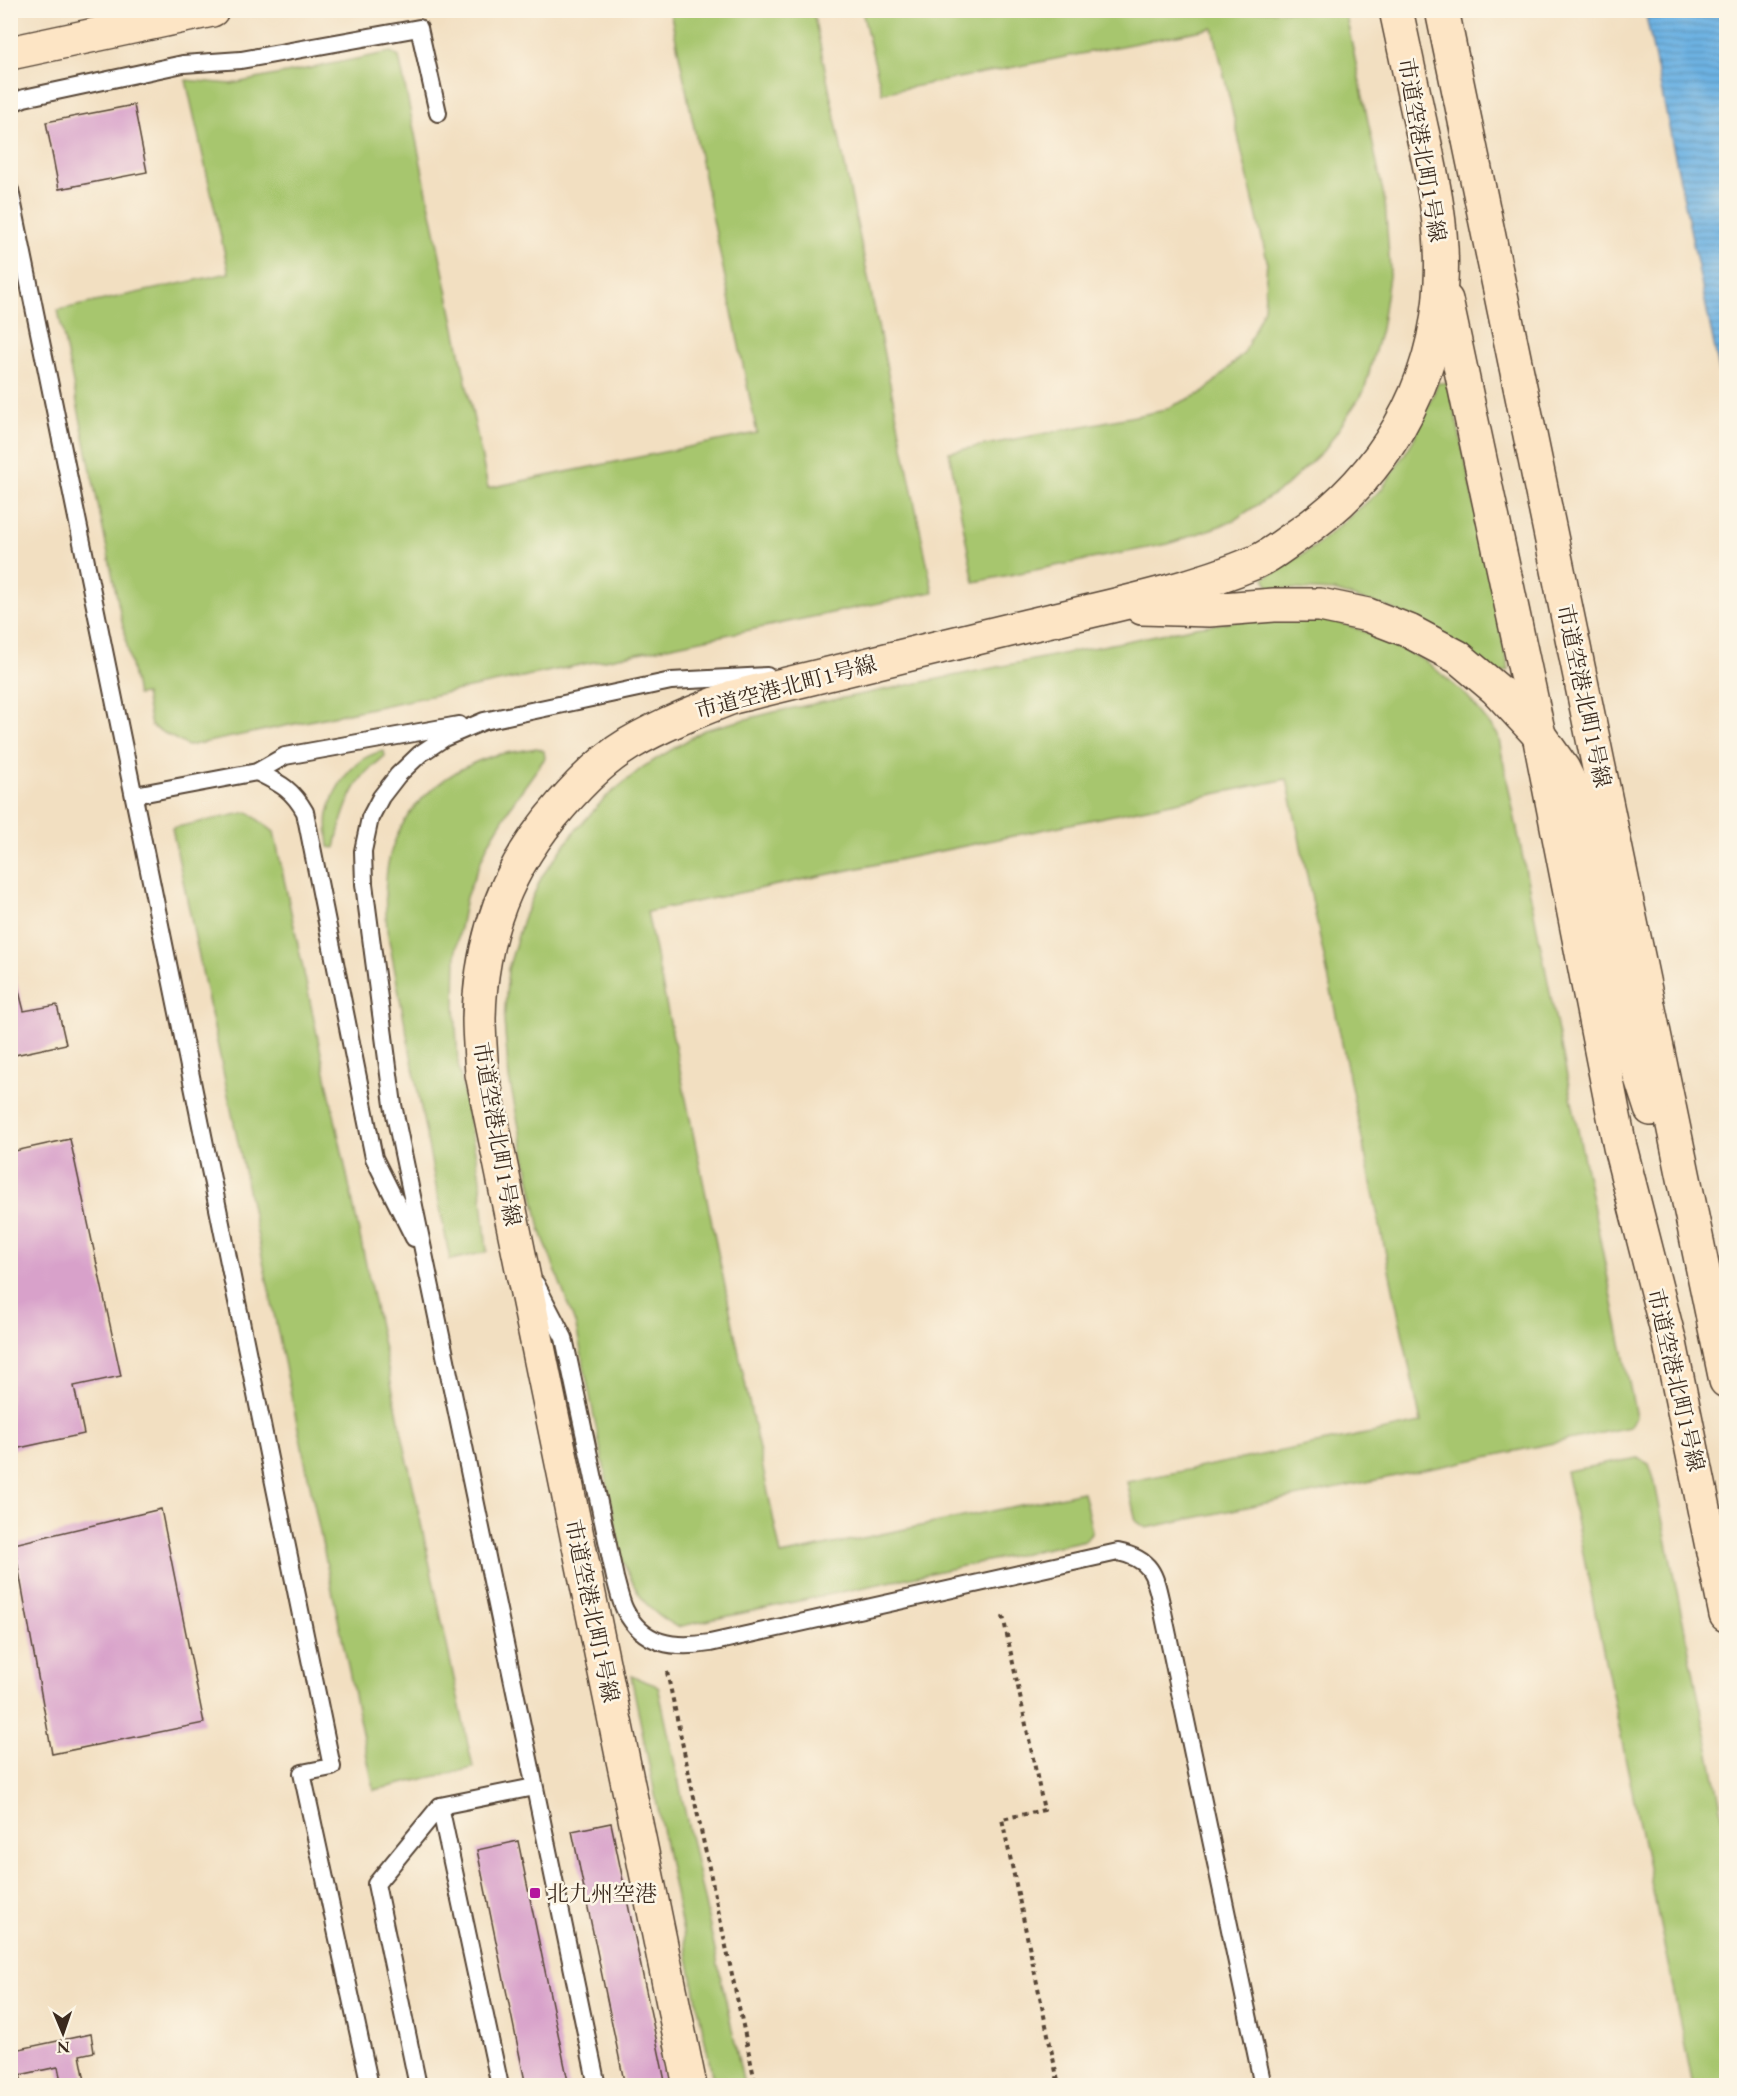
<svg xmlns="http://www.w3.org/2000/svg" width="1737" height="2096" font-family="'EB Garamond','Noto Serif JP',serif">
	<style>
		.grass { fill: #a7c66e; stroke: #717846; stroke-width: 1.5 }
		.water { fill: url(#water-rules); stroke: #546e80; stroke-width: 1.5 }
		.building { fill: #d8a1ca }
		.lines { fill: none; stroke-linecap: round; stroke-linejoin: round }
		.lane-casing { stroke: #564536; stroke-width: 20 }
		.secondary-casing { stroke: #564536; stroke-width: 36 }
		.path { stroke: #564536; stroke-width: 4; stroke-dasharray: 4.5 4.5; stroke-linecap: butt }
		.lane { stroke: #fff; stroke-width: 16 }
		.secondary { stroke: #fde5c5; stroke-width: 33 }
		.poi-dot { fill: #b5179e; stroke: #fcf5e5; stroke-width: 2 }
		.labels { text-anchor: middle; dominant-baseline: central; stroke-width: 5; stroke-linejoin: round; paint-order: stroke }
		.street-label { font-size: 22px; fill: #3b2a1e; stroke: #fcf5e5 }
		.poi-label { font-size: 22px; fill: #3b2a1e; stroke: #fcf5e5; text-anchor: start }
	</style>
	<defs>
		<pattern id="water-rules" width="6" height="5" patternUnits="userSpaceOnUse" patternTransform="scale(1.5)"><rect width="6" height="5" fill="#6db2e3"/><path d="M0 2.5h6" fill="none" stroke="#5b91b7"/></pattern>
	</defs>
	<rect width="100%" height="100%" fill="#fcf5e5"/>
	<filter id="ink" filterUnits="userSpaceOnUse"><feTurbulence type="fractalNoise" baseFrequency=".0167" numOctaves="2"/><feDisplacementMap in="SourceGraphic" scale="12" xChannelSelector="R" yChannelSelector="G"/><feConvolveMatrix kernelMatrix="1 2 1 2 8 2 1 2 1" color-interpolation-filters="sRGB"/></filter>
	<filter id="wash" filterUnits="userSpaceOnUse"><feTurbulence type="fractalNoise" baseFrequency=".008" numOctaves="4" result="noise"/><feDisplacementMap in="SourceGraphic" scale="24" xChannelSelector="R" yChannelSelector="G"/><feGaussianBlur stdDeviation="1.35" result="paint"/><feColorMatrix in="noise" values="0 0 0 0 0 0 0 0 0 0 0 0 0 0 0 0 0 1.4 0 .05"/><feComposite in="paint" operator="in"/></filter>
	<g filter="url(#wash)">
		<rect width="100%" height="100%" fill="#f2dfc1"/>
		<!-- grass -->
		<g class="grass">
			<polygon points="670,11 813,11 933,592 188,746 151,726 145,694 137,695 58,310 229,273 186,80 231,84 391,52 399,57 488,488 757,433"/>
			<polygon points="862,11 1345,11 1385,202 1390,270 1381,329 1364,391 1326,448 1285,487 1231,522 1168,544 974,582 949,452 1161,411 1204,392 1244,353 1264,308 1267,260 1213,28 882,93"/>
			<polygon points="1438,383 1449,383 1509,670 1499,674 1393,609 1334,591 1270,588 1264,578 1313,548 1382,489 1413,441"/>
			<path d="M1264 617 1328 618 1385 639 1427 662 1468 697 1498 735 1636 1417 1630 1427 1146 1528 1136 1521 1127 1482 1421 1423 1287 779 647 912 781 1555 1083 1492 1092 1531 1086 1540 677 1627C645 1610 637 1594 623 1562L576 1326 540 1229 509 1078 504 1021 508 969 523 919 542 876 575 831 606 797 643 767 704 730 774 712 1196 627Z"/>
			<path d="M537 748 544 751 545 758 514 801 488 844 466 897 456 949 455 1006 458 1064 480 1177 487 1252 450 1260 387 930C385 901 383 870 394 843 409 801 450 769 492 756 506 752 522 751 537 748Z"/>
			<path d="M384 751 385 756C378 762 369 769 363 776 347 797 340 823 335 848L329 847C328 836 326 824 328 814 334 785 355 756 384 751Z"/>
			<polygon points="248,812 274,832 473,1768 374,1790 172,828"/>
			<polygon points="1638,1458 1649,1464 1654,1479 1726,1832 1726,2085 1693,2085 1566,1471"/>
			<polygon points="631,1676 658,1686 744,2085 714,2085"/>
		</g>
		<!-- water -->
		<polygon class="water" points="1645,11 1726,11 1726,403"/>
		<g id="blocks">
			<!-- building -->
			<g class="building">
				<polygon points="134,105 147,172 59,189 46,122"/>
				<polygon points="10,956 24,1011 57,1005 66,1044 10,1056"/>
				<polygon points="70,1139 121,1376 74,1386 84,1434 10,1450 10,1152"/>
				<polygon points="161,1509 204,1723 52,1754 14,1544"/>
				<polygon points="611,1823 666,2086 625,2086 572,1831"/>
				<polygon points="518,1841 569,2086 526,2086 477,1850"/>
				<polygon points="91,2034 94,2052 80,2055 86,2086 62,2086 58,2067 10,2077 10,2051"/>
			</g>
		</g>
	</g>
	<g filter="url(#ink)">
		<use href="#blocks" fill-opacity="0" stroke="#564536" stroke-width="1.5"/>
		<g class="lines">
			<defs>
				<g id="lane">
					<polyline points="10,104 24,98 183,64 241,60 419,28 438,113"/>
					<polyline points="10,190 332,1767 302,1773 370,2086"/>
					<path d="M257 772C281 784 292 789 305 812L374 1158 414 1238"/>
					<polyline points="135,795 257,772 285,756 459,725"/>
					<path d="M536 1284 564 1338 615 1578C618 1588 620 1600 625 1610 643 1645 674 1649 710 1643L1118 1552C1156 1560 1155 1579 1163 1612L1263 2086"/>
					<polyline points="440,1806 534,1787"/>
					<polyline points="10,2072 13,2086"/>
					<polyline points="418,2086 376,1884 440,1806 500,2086"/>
					<polyline points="597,2086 393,1105 364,884 363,851 370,818 381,797 398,775 420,754 444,738 484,721 671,681 767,676"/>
				</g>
				<g id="secondary">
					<polyline points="1442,10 1726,1381"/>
					<polyline points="10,53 212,10"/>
					<polyline points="1446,300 1539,735 1620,1147 1670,1343 1726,1615"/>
					<polyline points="1142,608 1209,610 1274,605 1320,605 1368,615 1409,631 1458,657 1496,689 1539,735 1563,769 1578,800 1589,834 1631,1047 1651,1109"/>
					<path d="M690 2086 482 1074C481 1056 479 1037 479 1019 480 936 507 866 562 804 581 782 604 759 629 744 663 724 697 711 733 697 828 674 923 651 1018 628 1096 609 1182 593 1256 562 1270 556 1283 545 1295 537 1383 479 1436 387 1441 282 1444 231 1433 180 1422 131 1413 91 1405 51 1396 10"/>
				</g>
			</defs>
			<!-- lane casing -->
			<use href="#lane" class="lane-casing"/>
			<!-- secondary casing -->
			<use href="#secondary" class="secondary-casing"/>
			<!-- path -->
			<g class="path">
				<polyline points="1003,1616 1044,1810 1002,1819 1059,2086"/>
				<polyline points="667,1672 756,2086"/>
			</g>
			<!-- lane -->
			<use href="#lane" class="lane"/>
			<!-- secondary -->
			<use href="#secondary" class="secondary"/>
		</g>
	</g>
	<!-- markers -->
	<rect class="poi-dot" x="529" y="1887" width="12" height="12" rx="3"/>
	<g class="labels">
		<!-- street labels -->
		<g class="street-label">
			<text transform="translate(1422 150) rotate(80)">市道空港北町1号線</text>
			<text transform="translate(786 687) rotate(-15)">市道空港北町1号線</text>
			<text transform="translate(1584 696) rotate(78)">市道空港北町1号線</text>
			<text transform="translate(497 1134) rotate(80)">市道空港北町1号線</text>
			<text transform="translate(1676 1380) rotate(77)">市道空港北町1号線</text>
			<text transform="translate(592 1611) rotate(78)">市道空港北町1号線</text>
		</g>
		<!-- poi labels -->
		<g class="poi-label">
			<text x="547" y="1893">北九州空港</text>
		</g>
	</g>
	<!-- margin -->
	<rect width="1737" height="2096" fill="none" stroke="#fcf5e5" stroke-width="36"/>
	<!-- north arrow -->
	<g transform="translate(63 2033) rotate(178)" stroke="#fcf5e5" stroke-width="4.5" paint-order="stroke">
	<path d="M0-4.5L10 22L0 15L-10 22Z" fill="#3b2a1e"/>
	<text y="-9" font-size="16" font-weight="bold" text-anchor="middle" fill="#3b2a1e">N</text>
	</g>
</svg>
